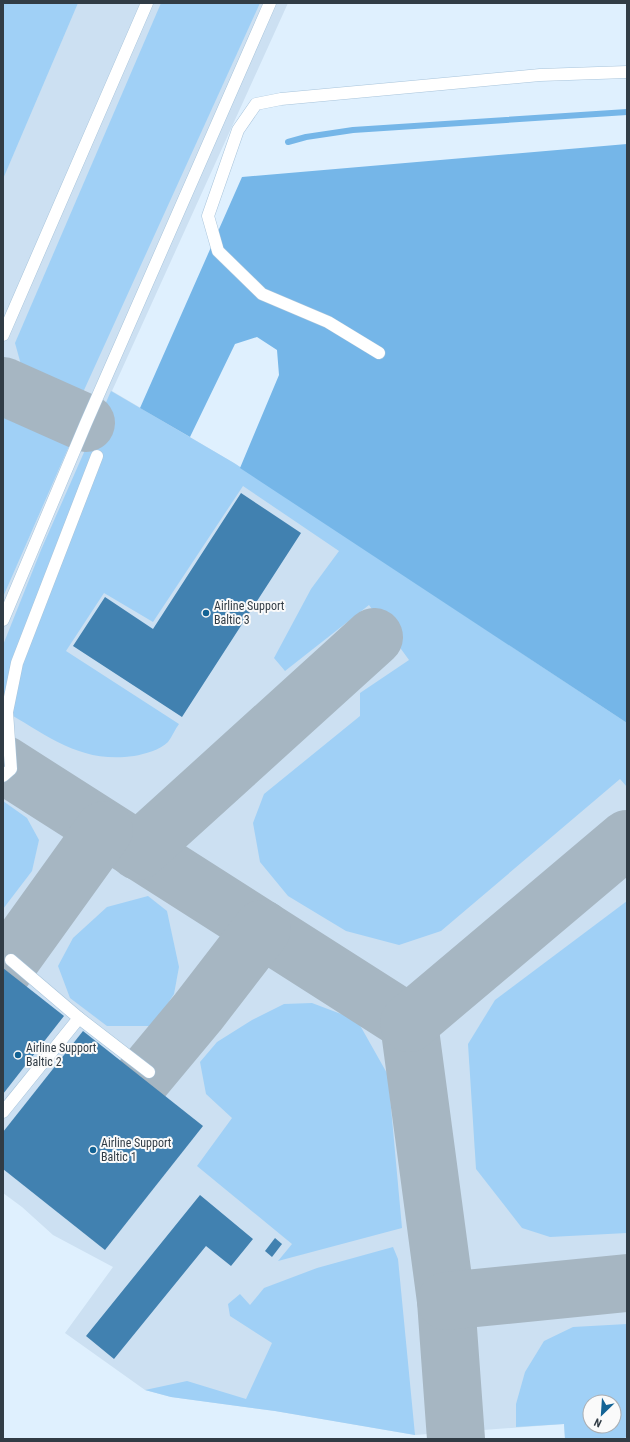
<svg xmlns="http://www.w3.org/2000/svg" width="630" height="1442" font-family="'Roboto Condensed',sans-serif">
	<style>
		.built { fill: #cce0f2; fill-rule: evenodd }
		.green { fill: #a0d0f6; fill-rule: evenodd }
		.forest { fill: #75b6e8 }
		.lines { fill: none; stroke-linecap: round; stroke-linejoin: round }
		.stream { stroke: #75b6e8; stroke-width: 6 }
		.taxiway { stroke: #a6b6c2; stroke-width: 58 }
		.building { fill: #4181b0 }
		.lane-casing { stroke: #a8c4db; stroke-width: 13 }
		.lane { stroke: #fff; stroke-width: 12 }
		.poi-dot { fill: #136395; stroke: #fafafa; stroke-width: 1.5 }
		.labels { text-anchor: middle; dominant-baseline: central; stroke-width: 4; stroke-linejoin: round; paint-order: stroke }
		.poi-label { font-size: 12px; fill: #313c45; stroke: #fafafa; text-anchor: start }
	</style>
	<rect width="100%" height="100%" fill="#dff0fe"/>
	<!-- built -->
	<path class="built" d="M3 3H288L112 391 234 463 627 723V1437L621 1439H565L564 1424 415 1435 275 1411 171 1397 145 1390 65 1333 113 1267 53 1235 22 1207 3 1193ZM590 1402H614V1426H590Z"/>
	<!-- green -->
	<g class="green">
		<polygon points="3,3 78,3 3,179"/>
		<polygon points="161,3 260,3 80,399 23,372 15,343"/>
		<path d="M111 391 234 463 627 723V787L620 779 441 931 399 945 346 931 288 896 260 862 253 823 264 794 360 716V693L409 660 369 605 285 671 274 658 311 589 339 551 243 486 153 622 104 593 66 651 179 724C175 729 172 737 168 742 160 750 145 754 134 756 80 764 47 735 3 710V645L41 550Z"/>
		<polygon points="3,418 11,418 69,446 3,597"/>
		<polygon points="3,801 27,818 39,840 32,871 3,909"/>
		<polygon points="148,896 167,911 179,967 174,994 153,1026 107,1026 70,998 58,966 73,938 107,907"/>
		<polygon points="627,901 627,1233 550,1237 522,1228 476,1169 468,1044 495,1000"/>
		<polygon points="312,1003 357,1020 388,1075 402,1228 278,1261 292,1244 197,1166 232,1118 206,1094 200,1062 217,1042 252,1020 284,1004"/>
		<polygon points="393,1247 398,1259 415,1435 275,1411 171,1397 145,1390 187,1381 246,1399 272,1343 230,1316 228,1304 240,1294 250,1305 264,1288 317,1268"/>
		<path d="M627 1324V1437L621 1439H565L564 1424 516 1427V1404L525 1372 544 1341 573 1327ZM590 1402H614V1426H590Z"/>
	</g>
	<!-- forest -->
	<polygon class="forest" points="627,144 627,723 240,468 279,375 277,350 257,337 235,344 190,437 140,408 242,177"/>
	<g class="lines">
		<!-- stream -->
		<polyline class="stream" points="288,142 306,137 353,130 627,112"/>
		<!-- taxiway -->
		<g class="taxiway">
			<polyline points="3,386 86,423"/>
			<polyline points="3,764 409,1023 446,1301 456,1439"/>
			<polyline points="138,851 374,637"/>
			<polyline points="4,969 104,830"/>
			<polyline points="409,1023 627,839"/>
			<polyline points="143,1078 198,1012 262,929"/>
			<polyline points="446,1301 627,1283"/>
		</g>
	</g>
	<!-- building -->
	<g class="building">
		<polygon points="241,493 301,533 182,717 73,646 105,597 153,629"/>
		<polygon points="3,968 64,1016 3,1094"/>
		<polygon points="83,1031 203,1126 105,1250 3,1169 3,1132"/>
		<polygon points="200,1195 253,1239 231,1266 206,1246 114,1359 86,1336"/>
		<polygon points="275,1238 282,1244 272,1257 265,1251"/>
	</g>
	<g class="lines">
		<defs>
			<g id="lane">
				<polyline points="3,335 147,3"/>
				<polyline points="379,353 328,322 262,294 218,251 208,216 238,130 256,104 281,99 540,75 627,72"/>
				<polyline points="3,620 86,423 270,3"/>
				<polyline points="3,776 11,769 7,712 17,663 97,456"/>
				<polyline points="11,960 79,1018"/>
				<polyline points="3,1112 79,1018 149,1072"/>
			</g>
		</defs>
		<!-- lane casing -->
		<use href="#lane" class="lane-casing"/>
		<!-- lane -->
		<use href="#lane" class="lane"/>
	</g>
	<!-- markers -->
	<g class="poi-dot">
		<circle cx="206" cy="613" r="4"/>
		<circle cx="18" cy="1055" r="4"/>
		<circle cx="93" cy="1150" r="4"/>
	</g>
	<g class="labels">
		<!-- poi labels -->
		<g class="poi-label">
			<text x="214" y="606">Airline Support<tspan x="214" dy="14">Baltic 3</tspan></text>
			<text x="26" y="1048">Airline Support<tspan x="26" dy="14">Baltic 2</tspan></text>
			<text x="101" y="1143">Airline Support<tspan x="101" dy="14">Baltic 1</tspan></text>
		</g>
	</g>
	<!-- border -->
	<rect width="630" height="1442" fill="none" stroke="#313c45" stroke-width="8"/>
	<!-- north arrow -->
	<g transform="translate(602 1414) rotate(205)"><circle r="19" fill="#fafafa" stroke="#aaaeb2"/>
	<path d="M0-3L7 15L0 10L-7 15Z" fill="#136395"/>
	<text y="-6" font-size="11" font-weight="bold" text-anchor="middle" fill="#313c45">N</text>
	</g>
</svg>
